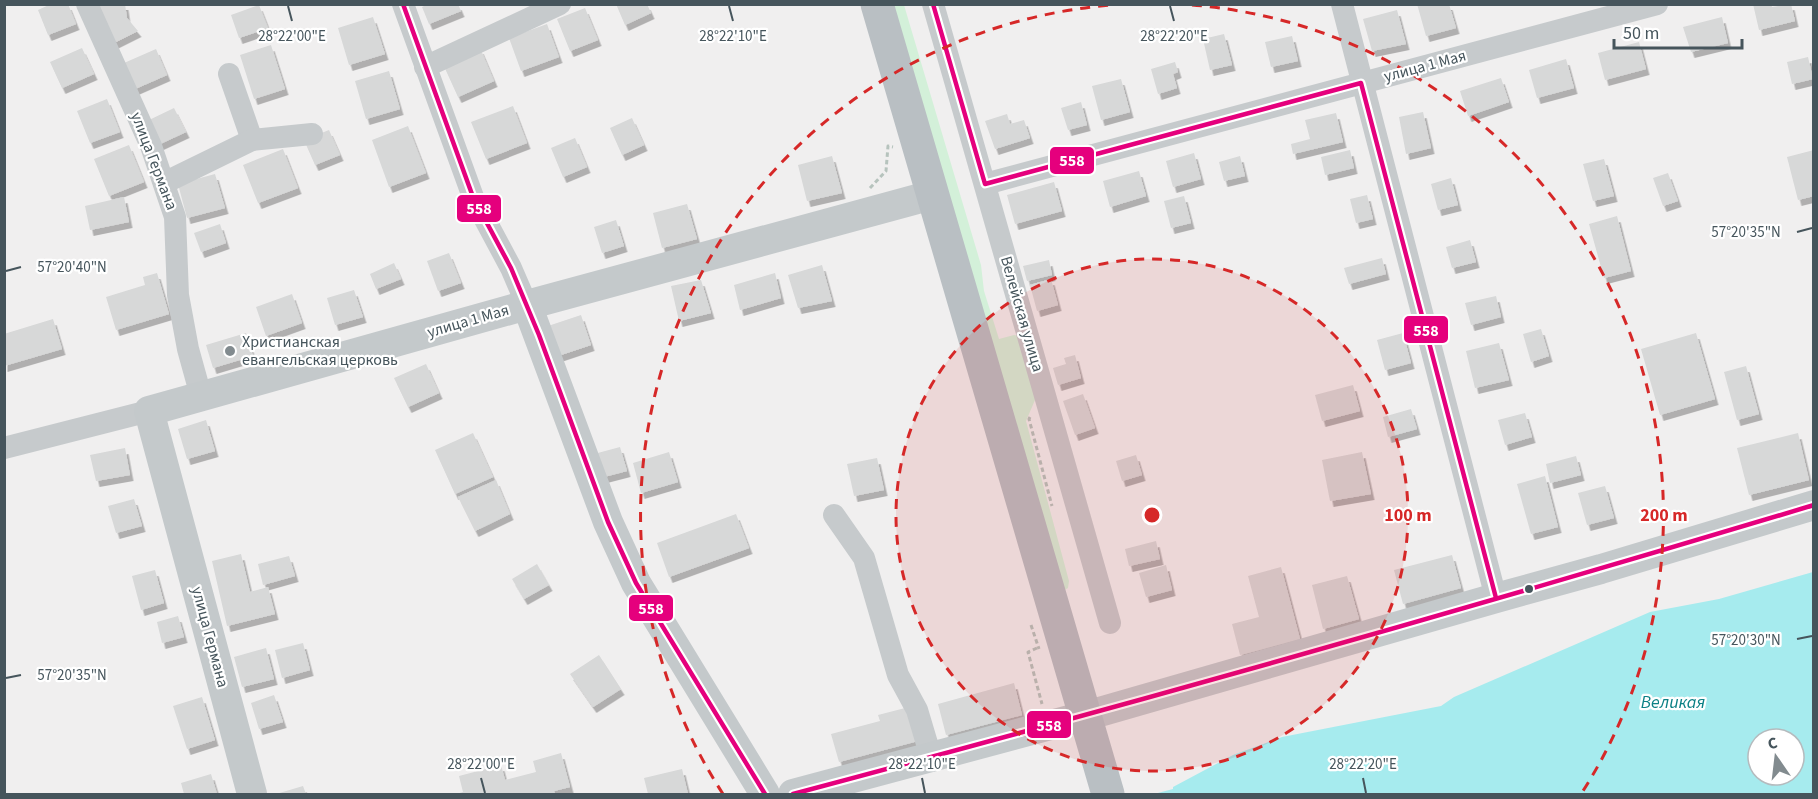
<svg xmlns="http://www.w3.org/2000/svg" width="1818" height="799" font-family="'Source Sans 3',sans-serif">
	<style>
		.green { fill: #d3f0d9 }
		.water { fill: #a6ebee; fill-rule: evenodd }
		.building { fill: #d7d8d8; filter: url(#shadow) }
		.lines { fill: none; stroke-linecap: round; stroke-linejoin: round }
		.path { stroke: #b6c3bd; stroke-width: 3; stroke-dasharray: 4.5 3; stroke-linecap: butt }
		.minor { stroke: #c6cacc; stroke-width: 22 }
		.major { stroke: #c4c9cb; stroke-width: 30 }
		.highway { stroke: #b9bfc3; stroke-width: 33 }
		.bus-1-casing { stroke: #fff; stroke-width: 9 }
		.bus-1 { stroke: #e5007d; stroke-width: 4.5 }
		.ticks { fill: none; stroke: #46555c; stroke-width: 2 }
		.ring { fill: none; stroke: #d62828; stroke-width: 3; stroke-dasharray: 10 8 }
		.poi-dot { fill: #828b8f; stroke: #fff; stroke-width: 2 }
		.bus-dot { fill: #46555c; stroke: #fff; stroke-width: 2 }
		.labels { text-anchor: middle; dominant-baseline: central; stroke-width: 4.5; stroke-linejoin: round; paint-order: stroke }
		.street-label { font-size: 16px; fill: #46555c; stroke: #fff }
		.poi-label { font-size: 16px; fill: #46555c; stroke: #fff; text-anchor: start }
		.water-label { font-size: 18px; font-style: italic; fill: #0b8085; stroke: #fff }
		.ticks-label { font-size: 15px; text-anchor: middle; fill: #46555c; stroke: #fff; stroke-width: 4.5; stroke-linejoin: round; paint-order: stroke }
		.centre { fill: #d62828; stroke: #fff; stroke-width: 3 }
		.ring-label { font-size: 18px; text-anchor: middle; font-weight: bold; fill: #d62828; stroke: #fff; stroke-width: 4.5; stroke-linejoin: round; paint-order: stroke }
		.line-badge { stroke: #fff; stroke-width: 2 }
		.badge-label { font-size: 16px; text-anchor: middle; font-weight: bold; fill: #fff }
	</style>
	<defs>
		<filter id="shadow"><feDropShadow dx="3.5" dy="6" stdDeviation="0" flood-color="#0004"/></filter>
	</defs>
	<rect width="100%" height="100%" fill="#f0efef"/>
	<!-- green -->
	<polygon class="green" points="893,5 904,5 981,265 984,291 999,339 1014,335 1022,337 1038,393 1026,421 1069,581 1068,588 1059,593"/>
	<!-- water -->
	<path class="water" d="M1813 572V794H1154L1173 789V787L1233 755 1282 737 1441 706 1454 697 1650 612 1719 599ZM1758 739H1794V775H1758Z"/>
	<!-- building -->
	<g class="building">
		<polygon points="51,4 68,4 76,24 48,35 38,10"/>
		<polygon points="98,4 125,4 127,18 138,31 112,44"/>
		<polygon points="428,4 458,4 461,11 429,24 422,7"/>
		<polygon points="616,4 647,4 651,13 625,25"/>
		<polygon points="1417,4 1449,4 1456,28 1426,36"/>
		<polygon points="1753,4 1771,4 1772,7 1791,4 1795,21 1759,30"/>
		<polygon points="259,5 268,28 239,38 231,15"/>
		<polygon points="585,8 598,40 570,51 557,19"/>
		<polygon points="1397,10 1406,44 1372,51 1363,19"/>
		<polygon points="373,17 385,54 349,65 338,28"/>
		<polygon points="1722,17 1728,43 1691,52 1683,27"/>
		<polygon points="547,24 559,57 521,71 509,38"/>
		<polygon points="1224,34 1232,65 1210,70 1203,39"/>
		<polygon points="1292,36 1298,61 1271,67 1265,42"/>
		<polygon points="1639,42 1646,69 1605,80 1598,53"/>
		<polygon points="271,45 285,89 254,99 240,55"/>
		<polygon points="82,48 94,74 62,88 50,62"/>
		<polygon points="480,48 494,81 458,97 443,64"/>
		<polygon points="156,49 167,75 135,89 124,63"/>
		<polygon points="1808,57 1813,79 1792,84 1787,62"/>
		<polygon points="1566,59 1574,88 1537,98 1529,70"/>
		<polygon points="1175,62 1178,72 1173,74 1177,88 1158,94 1151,69"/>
		<polygon points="389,71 400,109 366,119 355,81"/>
		<polygon points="1501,78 1509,102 1468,116 1460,91"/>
		<polygon points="1121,79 1130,112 1101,120 1092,86"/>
		<polygon points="107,99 120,132 90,143 77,111"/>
		<polygon points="1081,102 1087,125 1068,130 1061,108"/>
		<polygon points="513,106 527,143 486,159 471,122"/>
		<polygon points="174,108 186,132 158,145 147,121"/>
		<polygon points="1423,112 1431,148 1406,154 1399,117"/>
		<polygon points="1336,113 1343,142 1293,154 1291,144 1310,139 1305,120"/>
		<polygon points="1007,114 1010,124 1024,120 1030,138 995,149 985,121"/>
		<polygon points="632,118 644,145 622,155 610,128"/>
		<polygon points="408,126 426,173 389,187 372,140"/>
		<polygon points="329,130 340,155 315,165 304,140"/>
		<polygon points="575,138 587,167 563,177 551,148"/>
		<polygon points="129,145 144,182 109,196 94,159"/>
		<polygon points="283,149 298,188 258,203 243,165"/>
		<polygon points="1350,150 1354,168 1325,175 1321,157"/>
		<polygon points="1814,150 1814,196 1798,200 1787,157"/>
		<polygon points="1194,153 1201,179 1173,187 1166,161"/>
		<polygon points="832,156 842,193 807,201 798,165"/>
		<polygon points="1240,156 1245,176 1224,181 1219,162"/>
		<polygon points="1604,159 1614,196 1593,201 1583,164"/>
		<polygon points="1139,171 1146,196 1110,207 1103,181"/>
		<polygon points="1668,173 1678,201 1663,206 1653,178"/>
		<polygon points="215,174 225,208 187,218 178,184"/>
		<polygon points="1451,178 1458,205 1438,210 1431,184"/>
		<polygon points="1054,182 1062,211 1015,224 1007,195"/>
		<polygon points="1367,195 1373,219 1356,223 1350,199"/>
		<polygon points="1184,196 1191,223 1171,228 1164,201"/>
		<polygon points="124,197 129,222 90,230 85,206"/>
		<polygon points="687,204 697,239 662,248 653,213"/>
		<polygon points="1617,216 1631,271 1604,278 1589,224"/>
		<polygon points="616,220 624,246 602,253 594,227"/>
		<polygon points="220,224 226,243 201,252 194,233"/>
		<polygon points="1470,240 1476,262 1452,268 1446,247"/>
		<polygon points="449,253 461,283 438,291 427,261"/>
		<polygon points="1382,258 1386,274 1349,284 1344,268"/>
		<polygon points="1049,260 1052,275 1027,281 1023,266"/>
		<polygon points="394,263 401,279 376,289 370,274"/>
		<polygon points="822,265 832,301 798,308 788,275"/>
		<polygon points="157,273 169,314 116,330 106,297 145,285 143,277"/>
		<polygon points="775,273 781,298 740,310 734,285"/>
		<polygon points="1051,279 1058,305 1037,311 1030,285"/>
		<polygon points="701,280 711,313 679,321 671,286"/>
		<polygon points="354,290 363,317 335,325 327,298"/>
		<polygon points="292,294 302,323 266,336 256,307"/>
		<polygon points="1496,296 1501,317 1471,325 1465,303"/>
		<polygon points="581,315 591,345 558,356 548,326"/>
		<polygon points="53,319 62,349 4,366 4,334"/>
		<polygon points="1541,329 1549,356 1531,362 1523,334"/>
		<polygon points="246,333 253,356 213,368 206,345"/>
		<polygon points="1403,333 1411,363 1385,370 1377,340"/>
		<polygon points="1696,333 1715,399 1660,415 1641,349"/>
		<polygon points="1499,343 1509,380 1475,388 1466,351"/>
		<polygon points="1075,355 1081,378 1058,385 1053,368 1066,364 1064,358"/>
		<polygon points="426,364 439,393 408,407 394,378"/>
		<polygon points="1746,366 1759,414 1737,420 1724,372"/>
		<polygon points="1353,385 1360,411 1322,421 1315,395"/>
		<polygon points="1083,394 1095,428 1075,435 1063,401"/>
		<polygon points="1411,409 1417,429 1388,437 1383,417"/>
		<polygon points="1525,413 1532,437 1505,445 1498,420"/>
		<polygon points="206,420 215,451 187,459 178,429"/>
		<polygon points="473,433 493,477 455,494 435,450"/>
		<polygon points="1798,433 1809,480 1749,495 1737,448"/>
		<polygon points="620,447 627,471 600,478 594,454"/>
		<polygon points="125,448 130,475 96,481 90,455"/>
		<polygon points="669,452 678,482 641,493 633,463"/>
		<polygon points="1362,452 1371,494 1330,501 1322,460"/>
		<polygon points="1136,455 1142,475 1122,481 1116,461"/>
		<polygon points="1576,456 1581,475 1550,483 1546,464"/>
		<polygon points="877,458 884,490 854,496 847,464"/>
		<polygon points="1545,476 1558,527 1531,534 1517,484"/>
		<polygon points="496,480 510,514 475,531 458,497"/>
		<polygon points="1605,486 1614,518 1587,525 1578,493"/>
		<polygon points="134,499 142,526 116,533 108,506"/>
		<polygon points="736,514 749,548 669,577 657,543"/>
		<polygon points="1156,541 1160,559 1129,566 1125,549"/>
		<polygon points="241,554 250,592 268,587 275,614 227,626 212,561"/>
		<polygon points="1452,555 1461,588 1403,604 1394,570"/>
		<polygon points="289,556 295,576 263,585 258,564"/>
		<polygon points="537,564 549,585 524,599 512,579"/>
		<polygon points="1166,565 1172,590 1146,597 1139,573"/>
		<polygon points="1281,567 1300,639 1240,655 1232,624 1259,617 1248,576"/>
		<polygon points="155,570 164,603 141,610 132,576"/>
		<polygon points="1347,576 1359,619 1323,629 1312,585"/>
		<polygon points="178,616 184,637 162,643 157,622"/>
		<polygon points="303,643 310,670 282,678 275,650"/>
		<polygon points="266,648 274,679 242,687 234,657"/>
		<polygon points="599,655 621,689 593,707 570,674"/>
		<polygon points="1014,683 1022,715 946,735 938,704"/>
		<polygon points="274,695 283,722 259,729 251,703"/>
		<polygon points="202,697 215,740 187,749 173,706"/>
		<polygon points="909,707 918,741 839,762 831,734 880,721 878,715"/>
		<polygon points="561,753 570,787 554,791 555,794 456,794 463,792 459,776 501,765 505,780 536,772 533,761"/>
		<polygon points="682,769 688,794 648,794 644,778"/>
		<polygon points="211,774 217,794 184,794 181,783"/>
		<polygon points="303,786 306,794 276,794"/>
	</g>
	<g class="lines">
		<!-- path -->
		<g class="path">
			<polyline points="870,188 886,171 888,146 893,147"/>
			<polyline points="1030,417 1029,419 1052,506"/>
			<polyline points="1031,625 1039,649"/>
			<polyline points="1037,648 1028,652 1042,704"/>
		</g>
		<!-- minor -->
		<g class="minor">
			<polyline points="87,4 151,146 175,217 178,295 188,349 201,396"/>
			<polyline points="403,4 473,197 511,268 527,305"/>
			<polyline points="933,4 1110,623"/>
			<polyline points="1342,4 1496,598"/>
			<polyline points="425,67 560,4"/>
			<polyline points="229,74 252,140"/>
			<polyline points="164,183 252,140 312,134"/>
			<polyline points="985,184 1657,4"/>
			<polyline points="4,448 149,411"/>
			<polyline points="834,515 864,558 898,675 917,710 931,757"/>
		</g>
		<!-- major -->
		<g class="major">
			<polyline points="527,305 608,522 636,583 765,794"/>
			<polyline points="252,794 149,411 527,305 932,195"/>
			<polyline points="793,794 1103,711 1496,598 1601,569 1814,505"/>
		</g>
		<!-- highway -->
		<polyline class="highway" points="877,4 1108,794"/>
		<defs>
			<g id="bus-1">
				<polyline points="403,4 473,197 511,268 539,335 608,522 636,583 765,794"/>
				<polyline points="933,4 985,184 1361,83 1496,598"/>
				<path d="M793 794C1135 703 1475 607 1814 505"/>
			</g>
		</defs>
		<!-- bus-1 casing -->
		<use href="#bus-1" class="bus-1-casing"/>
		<!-- bus-1 -->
		<use href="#bus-1" class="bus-1"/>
	</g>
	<!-- ticks -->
	<path class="ticks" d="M288 6 292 21M729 6 733 21M1170 6 1174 21M1797 232 1812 228M6 271 21 267M1797 639 1812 636M6 678 21 675M481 778 485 793M922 778 925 793M1363 778 1366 793"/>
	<!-- distance rings -->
	<circle cx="1152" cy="515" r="256" fill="#d62828" fill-opacity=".12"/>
	<g class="ring">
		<circle cx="1152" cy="515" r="256"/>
		<path d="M723 794A512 512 0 0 1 1112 5M1192 5A512 512 0 0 1 1581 794"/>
	</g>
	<!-- markers -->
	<circle class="poi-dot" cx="230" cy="351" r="6"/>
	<circle class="bus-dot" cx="1529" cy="589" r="5"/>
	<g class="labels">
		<!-- street labels -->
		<g class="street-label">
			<text transform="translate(1425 66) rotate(-15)">улица 1 Мая</text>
			<text transform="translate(154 161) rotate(69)">улица Германа</text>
			<text transform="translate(1022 314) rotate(74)">Велейская улица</text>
			<text transform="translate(468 321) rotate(-16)">улица 1 Мая</text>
			<text transform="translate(210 637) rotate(75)">улица Германа</text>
		</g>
		<!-- poi labels -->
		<g class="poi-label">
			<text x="242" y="342">Христианская<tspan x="242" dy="18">евангельская церковь</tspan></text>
		</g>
		<!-- water labels -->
		<g class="water-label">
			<text x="1673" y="702">Великая</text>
		</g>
	</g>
	<g class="ticks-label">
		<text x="292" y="41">28°22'00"E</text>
		<text x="733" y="41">28°22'10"E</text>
		<text x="1174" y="41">28°22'20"E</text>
		<text x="1746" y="237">57°20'35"N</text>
		<text x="72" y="272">57°20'40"N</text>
		<text x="1746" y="645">57°20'30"N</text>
		<text x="72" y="680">57°20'35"N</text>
		<text x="481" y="769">28°22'00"E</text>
		<text x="922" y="769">28°22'10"E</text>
		<text x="1363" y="769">28°22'20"E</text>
	</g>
	<circle cx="1152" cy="515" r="9" class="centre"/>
	<g class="ring-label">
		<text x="1408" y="521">100 m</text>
		<text x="1664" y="521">200 m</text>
	</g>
	<g class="line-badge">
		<rect x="1049" y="146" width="46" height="29" rx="6" fill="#e5007d"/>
		<rect x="456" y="194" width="46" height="29" rx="6" fill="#e5007d"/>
		<rect x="1403" y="315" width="46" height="29" rx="6" fill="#e5007d"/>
		<rect x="628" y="594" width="46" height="28" rx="6" fill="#e5007d"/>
		<rect x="1026" y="710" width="46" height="29" rx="6" fill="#e5007d"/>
	</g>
	<g class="badge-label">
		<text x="1072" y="166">558</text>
		<text x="479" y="214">558</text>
		<text x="1426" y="336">558</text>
		<text x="651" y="614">558</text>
		<text x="1049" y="731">558</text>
	</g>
	<!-- border -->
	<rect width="1818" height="799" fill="none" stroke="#46555c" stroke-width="12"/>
	<!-- north arrow -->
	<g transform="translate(1776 757) rotate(346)"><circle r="28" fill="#ffffff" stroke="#b5bbbe" stroke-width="1.5"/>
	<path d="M0-4.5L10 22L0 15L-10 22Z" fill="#828b8f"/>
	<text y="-9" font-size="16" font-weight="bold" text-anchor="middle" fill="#46555c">С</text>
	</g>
	<!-- scale -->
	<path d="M1614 39v9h128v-9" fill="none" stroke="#46555c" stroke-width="3"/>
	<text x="1623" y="39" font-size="18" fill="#46555c" stroke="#ffffff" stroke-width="4.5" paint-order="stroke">50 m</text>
</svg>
